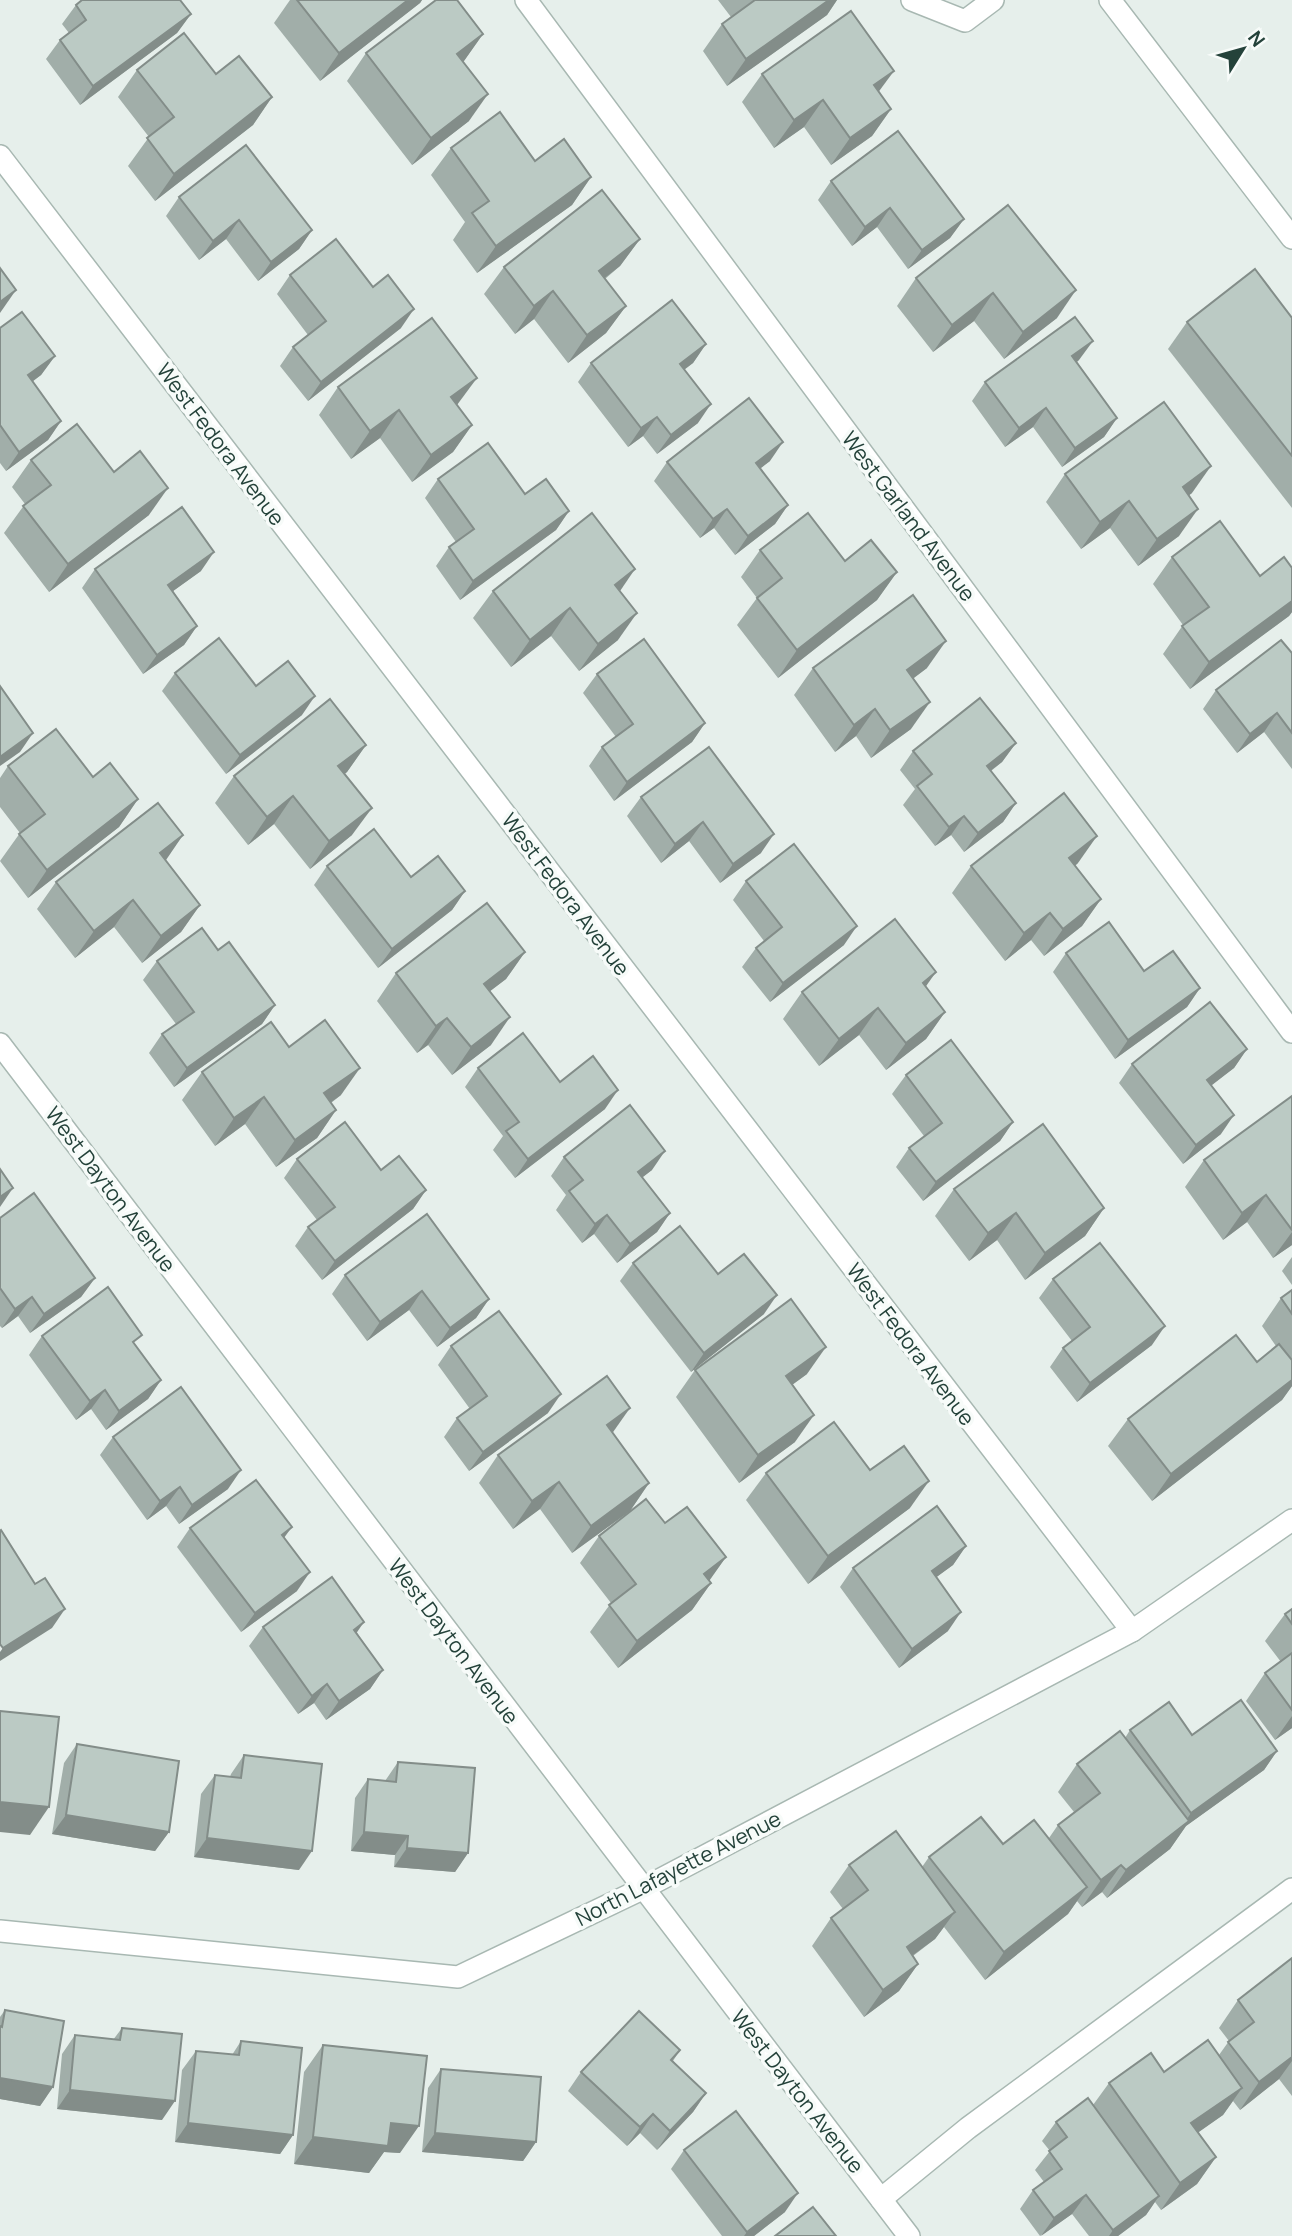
<svg xmlns="http://www.w3.org/2000/svg" width="1292" height="2236" font-family="Manrope,sans-serif">
	<style>
		.lines { fill: none; stroke-linecap: round; stroke-linejoin: round }
		.minor-casing { stroke: #a8b8b2; stroke-width: 24 }
		.minor { stroke: #fff; stroke-width: 21 }
		.wall { fill: #a1aea9 }
		.shaded-wall { fill: #838d89 }
		.building { fill: #bbcac4; stroke: #838d89; stroke-width: 2 }
		.labels { text-anchor: middle; dominant-baseline: central; stroke-width: 7; stroke-linejoin: round; paint-order: stroke }
		.street-label { font-size: 21px; fill: #24423a; stroke: #f7fbf9 }
	</style>
	<rect width="100%" height="100%" fill="#e6efeb"/>
	<g class="lines">
		<defs>
			<g id="minor">
				<polyline points="526,0 1292,1032"/>
				<polyline points="912,0 965,21 993,0"/>
				<polyline points="1110,0 1292,238"/>
				<polyline points="0,156 1132,1631"/>
				<polyline points="0,1044 909,2236"/>
				<polyline points="0,1931 458,1977 642,1889 1132,1631 1292,1520"/>
				<polyline points="881,2199 968,2128 1292,1889"/>
			</g>
		</defs>
		<!-- minor casing -->
		<use href="#minor" class="minor-casing"/>
		<!-- minor -->
		<use href="#minor" class="minor"/>
	</g>
	<!-- wall -->
	<g class="wall">
		<polygon points="290,0 422,0 420,3 320,81 274,23"/>
		<polygon points="718,0 837,0 827,15 727,86 703,51 722,24 731,17"/>
		<polygon points="76,5 191,14 177,33 80,105 46,59 60,40 69,33 62,24"/>
		<polygon points="483,34 463,62 469,121 412,165 347,81 366,53"/>
		<polygon points="137,70 216,74 272,97 253,125 155,201 128,166 149,137 118,97"/>
		<polygon points="762,74 879,92 891,109 872,136 831,165 804,127 774,148 742,102"/>
		<polygon points="451,148 535,161 591,177 572,205 477,273 453,240 465,222 431,175"/>
		<polygon points="831,181 964,219 950,238 908,269 877,227 852,246 818,200"/>
		<polygon points="179,197 312,230 299,249 258,281 226,239 199,260 166,216"/>
		<polygon points="1008,205 1057,318 1004,359 974,321 933,352 897,306 916,278"/>
		<polygon points="640,239 620,266 605,279 626,306 606,333 568,363 534,319 515,334 484,294 504,267"/>
		<polygon points="290,275 401,328 308,401 280,366 293,347 308,335 277,294"/>
		<polygon points="1292,318 1292,508 1168,349 1187,322"/>
		<polygon points="0,328 55,356 41,375 32,382 61,421 48,440 6,471 0,463"/>
		<polygon points="706,344 693,363 684,370 698,423 657,454 643,436 628,447 578,382 591,363"/>
		<polygon points="1079,360 1077,362 1117,418 1104,437 1062,467 1033,427 1005,447 972,401 985,382"/>
		<polygon points="338,387 457,405 472,425 453,452 412,482 380,438 351,459 319,415"/>
		<polygon points="31,460 149,515 49,592 4,533 25,504 12,487"/>
		<polygon points="770,461 760,468 788,505 775,524 735,555 714,528 700,538 654,481 667,462"/>
		<polygon points="1065,474 1192,493 1189,495 1179,536 1138,566 1110,528 1081,549 1046,502"/>
		<polygon points="438,479 525,494 569,511 556,530 460,600 436,566 449,547 456,542 425,498"/>
		<polygon points="760,550 897,572 877,600 778,678 737,625 757,598 741,577"/>
		<polygon points="1172,557 1260,576 1292,568 1292,612 1289,616 1190,689 1163,654 1183,625 1153,584"/>
		<polygon points="95,569 201,571 173,591 197,626 184,645 143,674 82,588"/>
		<polygon points="493,591 620,591 618,640 579,671 551,636 511,667 473,618"/>
		<polygon points="1292,653 1292,769 1264,732 1237,753 1203,709 1216,690"/>
		<polygon points="813,668 927,668 914,678 911,729 871,758 856,736 835,752 794,695"/>
		<polygon points="175,673 256,686 302,715 226,774 162,691"/>
		<polygon points="597,674 705,723 692,742 614,801 589,766 602,747 616,737 583,693"/>
		<polygon points="1016,743 1002,762 991,771 1016,803 1003,822 964,852 951,835 935,846 903,805 915,789 900,770 913,751"/>
		<polygon points="366,745 347,772 344,774 352,835 310,869 274,824 248,845 215,803 234,776"/>
		<polygon points="709,747 761,853 720,883 689,841 661,863 627,816 641,797"/>
		<polygon points="8,766 138,799 119,827 28,898 0,861 20,833 0,807 0,778"/>
		<polygon points="183,835 165,860 200,905 181,932 142,963 114,927 75,958 37,909 56,882"/>
		<polygon points="1078,863 1075,866 1101,899 1082,926 1044,956 1031,940 1005,961 952,893 971,866"/>
		<polygon points="327,866 411,877 465,891 452,910 378,968 314,885"/>
		<polygon points="746,881 844,945 770,1002 742,967 756,948 764,941 733,900"/>
		<polygon points="218,950 275,1005 262,1024 174,1087 149,1053 162,1034 176,1024 143,980 157,961"/>
		<polygon points="525,952 506,979 490,991 491,1045 452,1075 428,1045 417,1053 377,1001 396,973"/>
		<polygon points="1066,953 1144,971 1200,988 1187,1007 1115,1059 1053,972"/>
		<polygon points="802,992 945,1012 926,1039 886,1070 859,1035 819,1066 783,1019"/>
		<polygon points="1247,1049 1234,1068 1211,1085 1221,1134 1183,1164 1119,1083 1132,1064"/>
		<polygon points="478,1068 560,1082 605,1109 515,1178 493,1150 503,1136 465,1087"/>
		<polygon points="202,1072 341,1095 331,1103 336,1110 317,1138 276,1167 245,1124 215,1146 182,1100"/>
		<polygon points="906,1075 1013,1122 1000,1141 923,1201 896,1167 909,1148 924,1136 892,1094"/>
		<polygon points="1292,1096 1292,1245 1273,1258 1247,1222 1223,1240 1185,1187 1204,1160"/>
		<polygon points="564,1157 652,1170 642,1177 670,1213 657,1232 617,1263 594,1234 582,1243 556,1210 566,1195 551,1176"/>
		<polygon points="297,1159 381,1170 426,1190 413,1209 322,1280 295,1246 308,1227 317,1220 284,1178"/>
		<polygon points="954,1189 1104,1208 1085,1236 1025,1280 997,1240 969,1261 935,1216"/>
		<polygon points="0,1218 95,1278 81,1297 30,1333 18,1316 2,1328 0,1326"/>
		<polygon points="1292,1257 1292,1285 1282,1271"/>
		<polygon points="633,1263 718,1274 764,1314 691,1372 620,1281"/>
		<polygon points="345,1275 489,1299 476,1318 437,1347 409,1310 367,1341 332,1294"/>
		<polygon points="1053,1279 1152,1345 1077,1402 1050,1367 1063,1348 1072,1341 1039,1298"/>
		<polygon points="1292,1290 1292,1386 1282,1400 1152,1501 1108,1446 1128,1419 1257,1362 1276,1346 1262,1326 1281,1298"/>
		<polygon points="42,1336 135,1345 161,1380 148,1399 106,1430 91,1409 76,1420 29,1355"/>
		<polygon points="451,1346 548,1413 469,1471 444,1437 457,1418 470,1409 438,1365"/>
		<polygon points="695,1370 807,1374 792,1385 795,1442 739,1483 676,1397"/>
		<polygon points="613,1433 649,1483 630,1511 572,1553 540,1509 513,1529 479,1483 498,1455"/>
		<polygon points="113,1437 228,1489 179,1524 166,1506 147,1520 100,1455"/>
		<polygon points="870,1470 910,1508 808,1584 746,1500 766,1473"/>
		<polygon points="665,1523 726,1557 709,1580 711,1583 692,1610 618,1668 590,1632 611,1603 580,1563 599,1536"/>
		<polygon points="190,1528 297,1591 241,1632 177,1547"/>
		<polygon points="966,1546 953,1565 936,1577 948,1631 899,1668 840,1587 853,1568"/>
		<polygon points="1292,1609 1292,1728 1275,1740 1246,1701 1265,1673 1281,1662 1265,1641 1285,1614"/>
		<polygon points="263,1627 357,1633 383,1670 370,1689 326,1720 314,1703 298,1714 249,1646"/>
		<polygon points="1130,1730 1192,1735 1277,1751 1264,1770 1186,1826 1170,1849 1107,1898 1102,1892 1082,1907 1077,1901 1068,1914 985,1980 944,1927 935,1939 913,1956 918,1964 899,1991 864,2017 812,1946 831,1918 843,1909 830,1892 849,1865 922,1867 929,1857 1003,1844 1049,1838 1058,1825 1074,1812 1058,1792 1077,1764 1125,1738"/>
		<polygon points="77,1744 169,1832 155,1851 52,1834 64,1763"/>
		<polygon points="244,1755 299,1870 194,1857 201,1794 215,1775 230,1777 231,1774"/>
		<polygon points="398,1762 468,1853 455,1872 394,1867 395,1855 351,1851 355,1798 368,1779 385,1781"/>
		<polygon points="1292,1958 1292,2096 1279,2079 1240,2110 1233,2101 1223,2115 1198,2132 1216,2157 1197,2184 1161,2210 1155,2202 1146,2215 1118,2236 1089,2236 1072,2214 1040,2236 1020,2209 1033,2190 1044,2182 1035,2170 1050,2151 1042,2141 1056,2122 1093,2105 1109,2083 1164,2072 1219,2055 1229,2041 1219,2028 1238,2000"/>
		<polygon points="5,2010 53,2087 40,2106 0,2099 0,2017"/>
		<polygon points="122,2028 162,2120 57,2109 62,2054 75,2035 113,2040"/>
		<polygon points="241,2041 293,2135 280,2154 175,2142 182,2070 196,2051 232,2055"/>
		<polygon points="323,2045 400,2153 384,2152 369,2173 294,2164 304,2072"/>
		<polygon points="680,2050 673,2061 706,2093 693,2112 657,2150 640,2133 627,2146 568,2091 581,2072"/>
		<polygon points="441,2069 536,2142 523,2161 422,2152 428,2088"/>
		<polygon points="684,2150 785,2212 754,2236 722,2236 671,2169"/>
	</g>
	<!-- shaded-wall -->
	<g class="shaded-wall">
		<polygon points="408,0 422,0 420,3 320,81 339,53"/>
		<polygon points="829,0 837,0 827,15 727,86 746,59"/>
		<polygon points="191,14 177,33 80,105 93,86"/>
		<polygon points="483,34 464,61 438,81 457,54"/>
		<polygon points="894,71 874,98 874,85"/>
		<polygon points="488,94 469,121 412,165 431,138"/>
		<polygon points="272,97 253,125 155,201 174,174"/>
		<polygon points="823,100 804,127 774,148 794,120"/>
		<polygon points="891,109 872,136 831,165 850,138"/>
		<polygon points="591,177 572,205 477,273 496,246"/>
		<polygon points="890,208 877,227 852,246 865,227"/>
		<polygon points="964,219 950,238 908,269 922,250"/>
		<polygon points="239,220 226,239 199,260 213,241"/>
		<polygon points="312,230 299,249 258,281 271,262"/>
		<polygon points="640,239 620,266 579,298 599,271"/>
		<polygon points="16,290 0,313 0,302"/>
		<polygon points="1076,290 1057,318 1004,359 1023,332"/>
		<polygon points="553,291 534,319 515,334 534,306"/>
		<polygon points="993,293 974,321 933,352 952,325"/>
		<polygon points="626,306 606,333 568,363 587,335"/>
		<polygon points="414,309 401,328 308,401 321,382"/>
		<polygon points="1093,341 1079,360 1059,375 1072,356"/>
		<polygon points="706,344 693,363 666,383 680,364"/>
		<polygon points="55,356 41,375 15,394 28,375"/>
		<polygon points="477,378 457,405 451,397"/>
		<polygon points="711,404 698,423 657,454 671,435"/>
		<polygon points="1046,408 1033,427 1005,447 1019,428"/>
		<polygon points="399,410 380,438 351,459 370,431"/>
		<polygon points="657,417 643,436 628,447 641,428"/>
		<polygon points="1117,418 1104,437 1062,467 1075,448"/>
		<polygon points="61,421 48,440 6,471 19,452"/>
		<polygon points="472,425 453,452 412,482 431,455"/>
		<polygon points="783,442 770,461 743,482 756,463"/>
		<polygon points="1211,466 1192,493 1164,514 1183,487"/>
		<polygon points="168,488 149,515 49,592 68,564"/>
		<polygon points="1129,501 1110,528 1081,549 1100,522"/>
		<polygon points="788,505 775,524 735,555 748,536"/>
		<polygon points="727,509 714,528 700,538 713,519"/>
		<polygon points="1198,509 1179,536 1138,566 1157,539"/>
		<polygon points="569,511 556,530 460,600 473,581"/>
		<polygon points="214,552 201,571 155,604 168,585"/>
		<polygon points="635,569 616,597 615,585"/>
		<polygon points="897,572 877,600 778,678 797,650"/>
		<polygon points="1292,601 1292,612 1289,616 1190,689 1209,662"/>
		<polygon points="570,608 551,636 511,667 530,640"/>
		<polygon points="637,613 618,640 579,671 598,644"/>
		<polygon points="197,626 184,645 143,674 157,655"/>
		<polygon points="946,641 927,668 888,697 907,670"/>
		<polygon points="315,696 302,715 226,774 240,755"/>
		<polygon points="930,702 911,729 871,758 890,730"/>
		<polygon points="875,709 856,736 835,752 854,725"/>
		<polygon points="1277,713 1264,732 1237,753 1250,734"/>
		<polygon points="705,723 692,742 614,801 627,782"/>
		<polygon points="33,733 20,752 0,766 0,757"/>
		<polygon points="1016,743 1002,762 973,784 987,766"/>
		<polygon points="366,745 347,772 319,794 338,766"/>
		<polygon points="293,796 274,824 248,845 267,817"/>
		<polygon points="138,799 119,827 28,898 47,870"/>
		<polygon points="1016,803 1003,822 964,852 978,833"/>
		<polygon points="372,808 352,835 310,869 329,841"/>
		<polygon points="964,816 951,835 935,846 949,827"/>
		<polygon points="703,822 689,841 661,863 675,844"/>
		<polygon points="774,834 761,853 720,883 733,864"/>
		<polygon points="183,835 164,863 160,853"/>
		<polygon points="1097,836 1078,863 1050,885 1069,858"/>
		<polygon points="465,891 452,910 378,968 392,949"/>
		<polygon points="1101,899 1082,926 1044,956 1063,929"/>
		<polygon points="133,900 114,927 75,958 94,931"/>
		<polygon points="200,905 181,932 142,963 161,936"/>
		<polygon points="1050,913 1031,940 1005,961 1024,933"/>
		<polygon points="857,926 844,945 770,1002 783,983"/>
		<polygon points="525,952 506,979 464,1011 484,984"/>
		<polygon points="936,972 917,999 923,983"/>
		<polygon points="1200,988 1187,1007 1115,1059 1128,1040"/>
		<polygon points="275,1005 262,1024 174,1087 187,1068"/>
		<polygon points="878,1008 859,1035 819,1066 839,1039"/>
		<polygon points="945,1012 926,1039 886,1070 906,1043"/>
		<polygon points="510,1017 491,1045 452,1075 471,1047"/>
		<polygon points="447,1018 428,1045 417,1053 436,1026"/>
		<polygon points="1247,1049 1234,1068 1194,1099 1207,1080"/>
		<polygon points="360,1068 341,1095 305,1121 324,1093"/>
		<polygon points="618,1090 605,1109 515,1178 528,1159"/>
		<polygon points="264,1097 245,1124 215,1146 234,1118"/>
		<polygon points="336,1110 317,1138 276,1167 295,1140"/>
		<polygon points="1234,1115 1221,1134 1183,1164 1196,1145"/>
		<polygon points="1013,1122 1000,1141 923,1201 936,1182"/>
		<polygon points="665,1151 652,1170 625,1191 638,1172"/>
		<polygon points="13,1188 0,1207 0,1197"/>
		<polygon points="426,1190 413,1209 322,1280 335,1261"/>
		<polygon points="1266,1195 1247,1222 1223,1240 1242,1213"/>
		<polygon points="1104,1208 1085,1236 1025,1280 1045,1253"/>
		<polygon points="670,1213 657,1232 617,1263 630,1244"/>
		<polygon points="1016,1213 997,1240 969,1261 988,1233"/>
		<polygon points="607,1215 594,1234 582,1243 595,1224"/>
		<polygon points="1292,1232 1292,1245 1273,1258"/>
		<polygon points="95,1278 81,1297 30,1333 44,1314"/>
		<polygon points="422,1291 409,1310 367,1341 380,1322"/>
		<polygon points="777,1295 764,1314 691,1372 704,1353"/>
		<polygon points="32,1297 18,1316 2,1328 15,1309"/>
		<polygon points="489,1299 476,1318 437,1347 450,1328"/>
		<polygon points="1165,1326 1152,1345 1077,1402 1090,1383"/>
		<polygon points="826,1347 807,1374 767,1403 786,1376"/>
		<polygon points="161,1380 148,1399 106,1430 119,1411"/>
		<polygon points="1292,1380 1292,1386 1282,1400 1152,1501 1171,1474"/>
		<polygon points="105,1390 91,1409 76,1420 90,1401"/>
		<polygon points="561,1394 548,1413 469,1471 483,1452"/>
		<polygon points="630,1408 611,1435 607,1425"/>
		<polygon points="814,1415 795,1442 739,1483 758,1455"/>
		<polygon points="241,1470 228,1489 179,1524 192,1505"/>
		<polygon points="929,1481 910,1508 808,1584 828,1556"/>
		<polygon points="559,1482 540,1509 513,1529 532,1501"/>
		<polygon points="649,1483 630,1511 572,1553 591,1526"/>
		<polygon points="180,1487 166,1506 147,1520 160,1501"/>
		<polygon points="292,1527 278,1546 282,1535"/>
		<polygon points="966,1546 953,1565 919,1590 932,1571"/>
		<polygon points="726,1557 707,1584 704,1574"/>
		<polygon points="310,1572 297,1591 241,1632 255,1613"/>
		<polygon points="711,1583 692,1610 618,1668 637,1641"/>
		<polygon points="65,1609 52,1628 0,1661 0,1652 3,1648"/>
		<polygon points="961,1612 948,1631 899,1668 912,1649"/>
		<polygon points="364,1622 351,1641 354,1630"/>
		<polygon points="383,1670 370,1689 326,1720 339,1701"/>
		<polygon points="327,1684 314,1703 298,1714 312,1696"/>
		<polygon points="1292,1716 1292,1728 1275,1740"/>
		<polygon points="1277,1751 1264,1770 1186,1826 1170,1849 1107,1898 1126,1870 1180,1829 1191,1813"/>
		<polygon points="0,1802 49,1807 30,1835 0,1832"/>
		<polygon points="66,1815 169,1832 155,1851 52,1834"/>
		<polygon points="364,1832 408,1836 395,1855 351,1851"/>
		<polygon points="207,1838 312,1851 299,1870 194,1857"/>
		<polygon points="407,1848 468,1853 455,1872 394,1867"/>
		<polygon points="1121,1865 1102,1892 1082,1907 1101,1880"/>
		<polygon points="1087,1887 1068,1914 985,1980 1004,1952"/>
		<polygon points="955,1912 935,1939 887,1974 907,1947"/>
		<polygon points="918,1964 899,1991 864,2017 883,1990"/>
		<polygon points="1292,2057 1292,2061 1279,2079 1240,2110 1259,2082"/>
		<polygon points="0,2078 53,2087 40,2106 0,2099"/>
		<polygon points="1242,2088 1223,2115 1172,2151 1191,2123"/>
		<polygon points="70,2090 175,2101 162,2120 57,2109"/>
		<polygon points="706,2093 693,2112 657,2150 670,2131"/>
		<polygon points="653,2114 640,2133 627,2146 640,2127"/>
		<polygon points="188,2123 293,2135 280,2154 175,2142"/>
		<polygon points="391,2123 419,2126 400,2153 384,2152 369,2173 294,2164 313,2137"/>
		<polygon points="435,2133 536,2142 523,2161 422,2152"/>
		<polygon points="1216,2157 1197,2184 1161,2210 1180,2183"/>
		<polygon points="798,2193 785,2212 754,2236 744,2236 747,2232"/>
		<polygon points="1086,2195 1072,2214 1041,2236 1054,2218"/>
		<polygon points="1159,2196 1146,2215 1118,2236 1109,2236 1113,2230"/>
	</g>
	<!-- building -->
	<g class="building">
		<polygon points="82,0 180,0 191,14 93,86 60,40 86,20 76,5"/>
		<polygon points="297,0 408,0 339,53"/>
		<polygon points="436,0 457,0 483,34 457,54 488,94 431,138 366,53"/>
		<polygon points="755,0 829,0 746,59 722,24"/>
		<polygon points="851,11 894,71 874,85 891,109 850,138 823,100 794,120 762,74"/>
		<polygon points="184,33 216,74 239,56 272,97 174,174 147,138 174,117 137,70"/>
		<polygon points="500,112 535,161 564,139 591,177 496,246 472,213 489,201 451,148"/>
		<polygon points="898,131 964,219 922,250 890,208 865,227 831,181"/>
		<polygon points="246,145 312,230 271,262 239,220 213,241 179,197"/>
		<polygon points="602,190 640,239 599,271 626,306 587,335 553,291 534,306 504,267"/>
		<polygon points="1008,205 1076,290 1023,332 993,293 952,325 916,278"/>
		<polygon points="336,239 373,287 388,275 414,309 321,382 293,347 326,321 290,275"/>
		<polygon points="0,268 16,290 0,302"/>
		<polygon points="1255,269 1292,318 1292,456 1187,322"/>
		<polygon points="672,300 706,344 680,364 711,404 671,435 657,417 641,428 591,363"/>
		<polygon points="22,312 55,356 28,375 61,421 19,452 0,425 0,328"/>
		<polygon points="1075,317 1093,341 1072,356 1117,418 1075,448 1046,408 1019,428 985,382"/>
		<polygon points="432,318 477,378 451,397 472,425 431,455 399,410 370,431 338,387"/>
		<polygon points="749,398 783,442 756,463 788,505 748,536 727,509 713,519 667,462"/>
		<polygon points="1164,402 1211,466 1183,487 1198,509 1157,539 1129,501 1100,522 1065,474"/>
		<polygon points="77,424 114,472 140,451 168,488 68,564 23,506 51,485 31,460"/>
		<polygon points="488,443 525,494 546,479 569,511 473,581 449,547 474,529 438,479"/>
		<polygon points="182,507 214,552 168,585 197,626 157,655 95,569"/>
		<polygon points="592,513 635,569 615,585 637,613 598,644 570,608 530,640 493,591"/>
		<polygon points="808,513 845,561 871,540 897,572 797,650 757,598 782,578 760,550"/>
		<polygon points="1220,521 1260,576 1284,557 1292,568 1292,601 1209,662 1182,626 1209,607 1172,557"/>
		<polygon points="913,595 946,641 907,670 930,702 890,730 875,709 854,725 813,668"/>
		<polygon points="219,638 256,686 288,661 315,696 240,755 175,673"/>
		<polygon points="644,639 705,723 627,782 602,747 633,724 597,674"/>
		<polygon points="1281,640 1292,653 1292,733 1277,713 1250,734 1216,690"/>
		<polygon points="0,686 33,733 0,757"/>
		<polygon points="980,698 1016,743 987,766 1016,803 978,833 964,816 949,827 917,786 932,774 913,751"/>
		<polygon points="330,699 366,745 338,766 372,808 329,841 293,796 267,817 234,776"/>
		<polygon points="56,729 93,777 110,763 138,799 47,870 19,834 45,814 8,766"/>
		<polygon points="709,747 774,834 733,864 703,822 675,844 641,797"/>
		<polygon points="1064,793 1097,836 1069,858 1101,899 1063,929 1050,913 1024,933 971,866"/>
		<polygon points="158,803 183,835 160,853 200,905 161,936 133,900 94,931 56,882"/>
		<polygon points="374,829 411,877 438,856 465,891 392,949 327,866"/>
		<polygon points="794,844 857,926 783,983 756,948 782,927 746,881"/>
		<polygon points="487,903 525,952 484,984 510,1017 471,1047 447,1018 436,1026 396,973"/>
		<polygon points="895,919 936,972 923,983 945,1012 906,1043 878,1008 839,1039 802,992"/>
		<polygon points="1109,922 1144,971 1173,951 1200,988 1128,1040 1066,953"/>
		<polygon points="202,928 218,950 229,942 275,1005 187,1068 162,1034 194,1012 157,961"/>
		<polygon points="1210,1002 1247,1049 1207,1080 1234,1115 1196,1145 1132,1064"/>
		<polygon points="325,1020 360,1068 324,1093 336,1110 295,1140 264,1097 234,1118 202,1072 271,1022 289,1047"/>
		<polygon points="523,1033 560,1082 593,1056 618,1090 528,1159 506,1131 519,1122 478,1068"/>
		<polygon points="951,1040 1013,1122 936,1182 909,1148 942,1123 906,1075"/>
		<polygon points="1292,1096 1292,1230 1266,1195 1242,1213 1204,1160"/>
		<polygon points="630,1105 665,1151 638,1172 670,1213 630,1244 607,1215 595,1224 569,1191 583,1180 564,1157"/>
		<polygon points="345,1122 381,1170 399,1156 426,1190 335,1261 308,1227 335,1207 297,1159"/>
		<polygon points="1043,1124 1104,1208 1045,1253 1016,1213 988,1233 954,1189"/>
		<polygon points="0,1169 13,1188 0,1197"/>
		<polygon points="34,1193 95,1278 44,1314 32,1297 15,1309 0,1288 0,1218"/>
		<polygon points="427,1214 489,1299 450,1328 422,1291 380,1322 345,1275"/>
		<polygon points="680,1226 718,1274 744,1254 777,1295 704,1353 633,1263"/>
		<polygon points="1100,1243 1165,1326 1090,1383 1063,1348 1090,1327 1053,1279"/>
		<polygon points="108,1287 142,1335 133,1342 161,1380 119,1411 105,1390 90,1401 42,1336"/>
		<polygon points="1292,1290 1292,1314 1281,1298"/>
		<polygon points="791,1299 826,1347 786,1376 814,1415 758,1455 695,1370"/>
		<polygon points="499,1311 561,1394 483,1452 457,1418 487,1396 451,1346"/>
		<polygon points="1236,1335 1257,1362 1279,1344 1292,1360 1292,1380 1171,1474 1128,1419"/>
		<polygon points="607,1376 630,1408 607,1425 649,1483 591,1526 559,1482 532,1501 498,1455"/>
		<polygon points="181,1387 241,1470 192,1505 180,1487 160,1501 113,1437"/>
		<polygon points="834,1422 870,1470 904,1446 929,1481 828,1556 766,1473"/>
		<polygon points="256,1480 292,1527 282,1535 310,1572 255,1613 190,1528"/>
		<polygon points="646,1499 665,1523 687,1507 726,1557 704,1574 711,1583 637,1641 609,1605 636,1584 599,1536"/>
		<polygon points="937,1506 966,1546 932,1571 961,1612 912,1649 853,1568"/>
		<polygon points="1,1530 35,1584 45,1578 65,1609 3,1648 0,1644 0,1531"/>
		<polygon points="332,1577 364,1622 354,1630 383,1670 339,1701 327,1684 312,1696 263,1627"/>
		<polygon points="1292,1609 1292,1624 1285,1614"/>
		<polygon points="1292,1653 1292,1710 1265,1673"/>
		<polygon points="1241,1700 1277,1751 1191,1813 1130,1730 1169,1702 1192,1735"/>
		<polygon points="0,1711 59,1717 49,1807 0,1802"/>
		<polygon points="1120,1731 1189,1821 1126,1870 1121,1865 1101,1880 1058,1825 1100,1793 1077,1764"/>
		<polygon points="77,1744 179,1761 169,1832 66,1815"/>
		<polygon points="244,1755 322,1764 312,1851 207,1838 215,1775 241,1778"/>
		<polygon points="398,1762 475,1768 468,1853 407,1848 408,1836 364,1832 368,1779 396,1782"/>
		<polygon points="981,1817 1003,1844 1034,1820 1087,1887 1004,1952 929,1857"/>
		<polygon points="896,1831 955,1912 907,1947 918,1964 883,1990 831,1918 868,1890 849,1865"/>
		<polygon points="1292,1958 1292,2057 1259,2082 1228,2042 1254,2022 1238,2000"/>
		<polygon points="5,2010 64,2021 53,2087 0,2078 0,2026 2,2027"/>
		<polygon points="639,2011 680,2050 671,2060 706,2093 670,2131 653,2114 640,2127 581,2072"/>
		<polygon points="122,2028 182,2034 175,2101 70,2090 75,2035 120,2040"/>
		<polygon points="1208,2040 1242,2088 1191,2123 1216,2157 1180,2183 1109,2083 1151,2053 1164,2072"/>
		<polygon points="241,2041 302,2048 293,2135 188,2123 196,2051 239,2055"/>
		<polygon points="323,2045 427,2056 419,2126 391,2123 388,2146 313,2137"/>
		<polygon points="441,2069 541,2077 536,2142 435,2133"/>
		<polygon points="1088,2098 1159,2196 1113,2230 1086,2195 1054,2218 1033,2190 1062,2169 1049,2151 1067,2137 1056,2122"/>
		<polygon points="736,2111 798,2193 747,2232 684,2150"/>
		<polygon points="813,2207 836,2236 775,2236"/>
	</g>
	<g class="labels">
		<!-- street labels -->
		<g class="street-label">
			<text transform="translate(221 444) rotate(53)">West Fedora Avenue</text>
			<text transform="translate(909 516) rotate(53)">West Garland Avenue</text>
			<text transform="translate(566 894) rotate(53)">West Fedora Avenue</text>
			<text transform="translate(111 1189) rotate(53)">West Dayton Avenue</text>
			<text transform="translate(911 1344) rotate(53)">West Fedora Avenue</text>
			<text transform="translate(454 1641) rotate(53)">West Dayton Avenue</text>
			<text transform="translate(678 1868) rotate(-27)">North Lafayette Avenue</text>
			<text transform="translate(798 2091) rotate(52)">West Dayton Avenue</text>
		</g>
	</g>
	<!-- north arrow -->
	<g transform="translate(1243 49) rotate(53)" stroke="#f7fbf9" stroke-width="5" paint-order="stroke">
	<path d="M0-5L12 26L0 18L-12 26Z" fill="#24423a"/>
	<text y="-10" font-size="19" font-weight="bold" text-anchor="middle" fill="#24423a">N</text>
	</g>
</svg>
